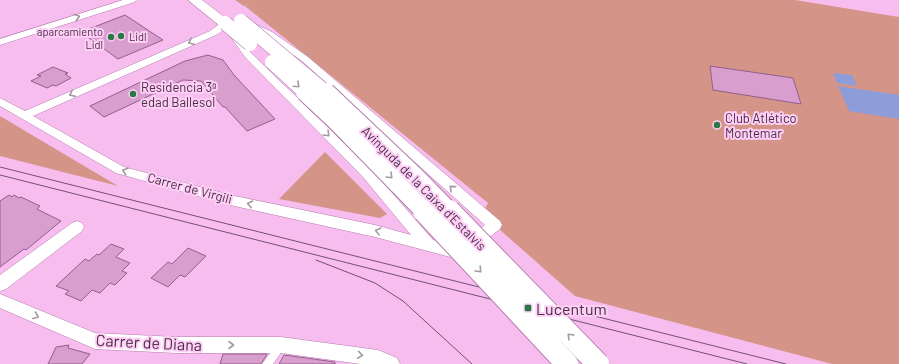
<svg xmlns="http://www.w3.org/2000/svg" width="899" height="364" font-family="Barlow,sans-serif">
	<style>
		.green { fill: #d49588 }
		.water { fill: #8c9dd9 }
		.building { fill: #d79ece; stroke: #935f8c }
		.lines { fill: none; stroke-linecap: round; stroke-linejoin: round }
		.service-casing { stroke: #b47dac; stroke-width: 1 }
		.minor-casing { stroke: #b47dac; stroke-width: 1 }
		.secondary-casing { stroke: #b47dac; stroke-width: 1 }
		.service { fill: #fff; fill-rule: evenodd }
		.minor { fill: #fff; fill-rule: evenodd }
		.secondary { fill: #fff; fill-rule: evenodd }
		.tram { stroke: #71516c; stroke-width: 1 }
		.secondary-bridge-far2-casing { stroke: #b47dac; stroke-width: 15; stroke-linecap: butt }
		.secondary-bridge-far1-casing { stroke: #b47dac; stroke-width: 20; stroke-linecap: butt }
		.secondary-bridge-casing { stroke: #b47dac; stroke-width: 24; stroke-linecap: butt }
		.secondary-bridge-far2 { stroke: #fff; stroke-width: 14 }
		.secondary-bridge-far1 { stroke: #fff; stroke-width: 18 }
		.secondary-bridge { stroke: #fff; stroke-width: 22 }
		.oneway { stroke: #a498a2 }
		.poi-dot { fill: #2c7746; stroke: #ffcff7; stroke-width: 1.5 }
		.labels { text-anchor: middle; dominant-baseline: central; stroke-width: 4; stroke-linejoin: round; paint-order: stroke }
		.far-poi-label { font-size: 11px; fill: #483044; stroke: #ffcff7; text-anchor: end }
		.poi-label { font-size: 13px; fill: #483044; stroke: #ffcff7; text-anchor: start }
		.street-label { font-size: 13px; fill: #483044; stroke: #ffcff7 }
		.near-poi-label { font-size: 16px; fill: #483044; stroke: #ffcff7; text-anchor: start }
		.near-street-label { font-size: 16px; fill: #483044; stroke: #ffcff7 }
	</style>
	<rect width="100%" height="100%" fill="#f8bdef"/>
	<!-- green -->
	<g class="green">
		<polygon points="235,0 795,0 899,17 899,364 832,364 575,296 482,214 488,203 245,6 251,3 244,6"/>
		<polygon points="0,116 118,186 0,156"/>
		<polygon points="325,152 387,214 380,218 279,199"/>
	</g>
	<!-- water -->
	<g class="water">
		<polygon points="833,73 852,75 857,86 837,83"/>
		<polygon points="838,86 899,95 899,119 849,111"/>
	</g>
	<!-- building -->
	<g class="building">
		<polygon points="125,15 163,40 118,59 81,32"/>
		<polygon points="208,55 223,60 234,75 275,119 247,131 225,107 223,107 201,81 183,80 104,117 90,106 185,61"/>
		<polygon points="710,66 793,78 801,104 713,90"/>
		<polygon points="53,67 68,73 65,74 71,78 56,86 53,85 47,88 31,81 41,76 37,75"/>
		<polygon points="9,195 12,197 14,195 19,198 21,197 40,206 37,209 61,221 26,250 24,249 0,267 0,201"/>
		<polygon points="111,244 124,249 116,257 130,263 122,271 127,273 115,285 110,283 100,293 92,290 81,301 65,294 69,291 56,286 85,259 89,261 97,254 99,255"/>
		<polygon points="188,248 206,256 185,277 180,275 168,287 151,278 168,262 172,264"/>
		<polygon points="69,345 68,348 90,354 82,364 48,364 56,347"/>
		<polygon points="223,354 267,354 261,364 220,364"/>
		<polygon points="284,355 335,362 335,364 279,364"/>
	</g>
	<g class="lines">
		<defs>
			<polygon id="service" points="280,343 283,344 285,347 273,364 262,364 277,344"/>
			<g id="minor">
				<polygon points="123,0 136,0 135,2 0,45 0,39"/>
				<path d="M225 20 228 21 251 53 373 171 433 240 456 246 485 225 302 61 266 36 247 27 245 25 247 23H253L272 32 308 57 500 221 502 225 500 229 463 257 458 259 375 237 230 205 116 173 0 106V98L25 111 210 31ZM225 29 245 57 363 177 411 235 375 225 230 195 124 167 33 116 216 35Z"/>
				<polygon points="77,221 82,223 84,227 82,231 6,289 0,291 0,275 72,223"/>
				<polygon points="0,294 95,333 176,337 281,337 378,350 397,358 400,364 360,364 281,353 176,353 95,349 0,308"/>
			</g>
			<polygon id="secondary" points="188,0 202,0 232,23 230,26 220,26"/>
		</defs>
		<!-- service casing -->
		<use href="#service" class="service-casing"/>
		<!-- minor casing -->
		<use href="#minor" class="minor-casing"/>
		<!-- secondary casing -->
		<use href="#secondary" class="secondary-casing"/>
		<!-- service -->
		<use href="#service" class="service"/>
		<!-- minor -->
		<use href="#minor" class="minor"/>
		<!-- secondary -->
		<use href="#secondary" class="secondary"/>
		<!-- tram -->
		<g class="tram">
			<polyline points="0,167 786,364"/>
			<polyline points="0,175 747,364"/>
			<polyline points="316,260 375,283 403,301 472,364"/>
		</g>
		<defs>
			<g id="secondary-bridge-far2">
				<polyline points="241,21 327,93"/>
				<polyline points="225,23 250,44"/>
				<polyline points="272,62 306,93"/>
			</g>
			<g id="secondary-bridge-far1">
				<polyline points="305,92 336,121 425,212"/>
				<polyline points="326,92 415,176 450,212"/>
			</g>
			<g id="secondary-bridge">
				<polyline points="424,211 567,364"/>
				<polyline points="449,211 598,364"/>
			</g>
		</defs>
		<!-- secondary-bridge-far2 casing -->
		<use href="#secondary-bridge-far2" class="secondary-bridge-far2-casing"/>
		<!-- secondary-bridge-far1 casing -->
		<use href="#secondary-bridge-far1" class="secondary-bridge-far1-casing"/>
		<!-- secondary-bridge casing -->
		<use href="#secondary-bridge" class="secondary-bridge-casing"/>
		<!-- secondary-bridge-far2 -->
		<use href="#secondary-bridge-far2" class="secondary-bridge-far2"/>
		<!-- secondary-bridge-far1 -->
		<use href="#secondary-bridge-far1" class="secondary-bridge-far1"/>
		<!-- secondary-bridge -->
		<use href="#secondary-bridge" class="secondary-bridge"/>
	</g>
	<!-- one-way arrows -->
	<defs><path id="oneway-chevron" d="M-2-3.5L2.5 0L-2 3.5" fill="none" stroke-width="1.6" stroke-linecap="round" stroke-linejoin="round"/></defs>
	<g class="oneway">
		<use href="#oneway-chevron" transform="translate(77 17) rotate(-17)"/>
		<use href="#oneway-chevron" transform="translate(191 42) rotate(155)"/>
		<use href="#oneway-chevron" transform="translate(297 85) rotate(43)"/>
		<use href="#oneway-chevron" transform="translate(72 94) rotate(156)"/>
		<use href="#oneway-chevron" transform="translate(327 134) rotate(45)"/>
		<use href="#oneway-chevron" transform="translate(125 171) rotate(-163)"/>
		<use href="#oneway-chevron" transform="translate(390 176) rotate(45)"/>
		<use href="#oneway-chevron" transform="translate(452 188) rotate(-139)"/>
		<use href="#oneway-chevron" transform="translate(250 204) rotate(-168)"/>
		<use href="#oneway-chevron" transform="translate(378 231) rotate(-166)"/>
		<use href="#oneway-chevron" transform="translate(479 270) rotate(47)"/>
		<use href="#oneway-chevron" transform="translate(36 316) rotate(23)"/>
		<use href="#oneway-chevron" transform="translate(570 336) rotate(-134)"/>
		<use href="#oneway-chevron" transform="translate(231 345)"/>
		<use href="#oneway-chevron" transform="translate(360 355) rotate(8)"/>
	</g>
	<!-- markers -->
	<g class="poi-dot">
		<circle cx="121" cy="36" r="4"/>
		<circle cx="111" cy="37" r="4"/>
		<circle cx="133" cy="94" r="4"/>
		<circle cx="717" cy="125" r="4"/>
		<rect x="524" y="304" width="8" height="8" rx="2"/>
	</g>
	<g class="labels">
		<!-- far-poi labels -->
		<g class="far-poi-label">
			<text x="103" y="31">aparcamiento<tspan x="103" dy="13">Lidl</tspan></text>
			<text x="129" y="36" text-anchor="start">Lidl</text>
		</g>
		<!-- poi labels -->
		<g class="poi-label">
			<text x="141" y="87">Residencia 3ª<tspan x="141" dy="15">edad Ballesol</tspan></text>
			<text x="725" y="118">Club Atlético<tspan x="725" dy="15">Montemar</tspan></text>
		</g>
		<!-- street labels -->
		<g class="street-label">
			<text transform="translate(190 188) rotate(15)">Carrer de Virgili</text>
			<text transform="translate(424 188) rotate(45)">Avinguda de la Caixa d'Estalvis</text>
		</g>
		<!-- near-poi labels -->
		<g class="near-poi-label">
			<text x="536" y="308">Lucentum</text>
		</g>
		<!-- near-street labels -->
		<g class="near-street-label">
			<text transform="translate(149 342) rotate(3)">Carrer de Diana</text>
		</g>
	</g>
</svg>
